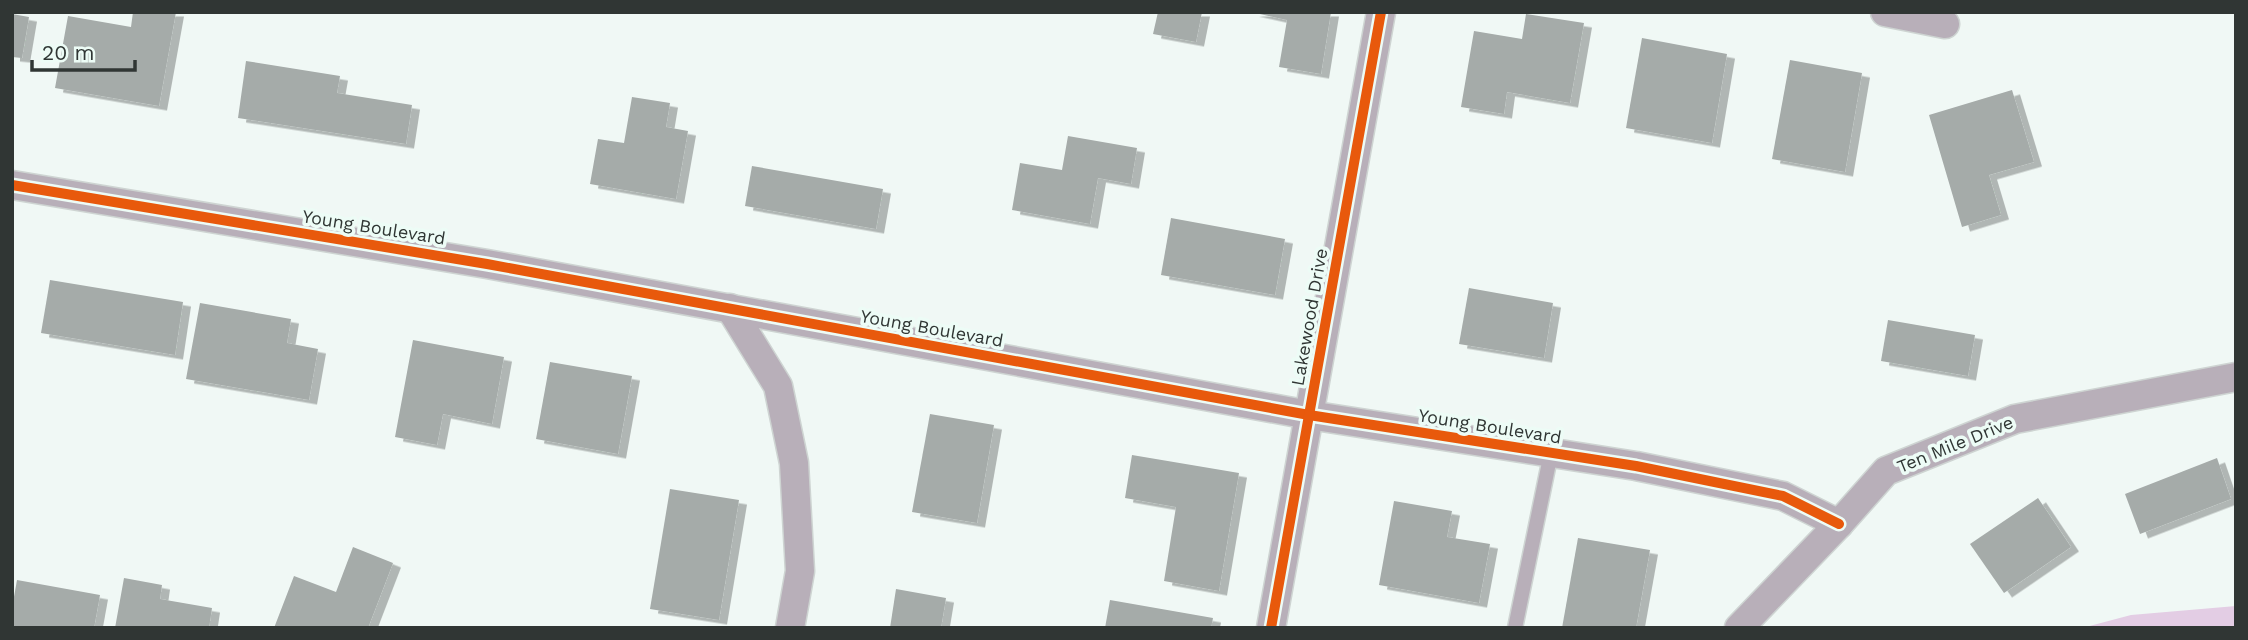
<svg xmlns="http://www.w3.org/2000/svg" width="2248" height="640" font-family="'Work Sans',sans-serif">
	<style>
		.forest { fill: #e3cde4 }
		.building { fill: #a5aba9; filter: url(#shadow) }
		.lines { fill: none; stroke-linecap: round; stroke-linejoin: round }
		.lane-casing { stroke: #ced4d2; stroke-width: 17 }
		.street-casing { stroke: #ced4d2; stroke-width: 31 }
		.lane { stroke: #b8afb9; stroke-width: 14 }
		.street { stroke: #b8afb9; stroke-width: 28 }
		.cycleway-casing { stroke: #edfcf6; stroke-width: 15 }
		.cycleway { stroke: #e8590c; stroke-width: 10 }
		.labels { text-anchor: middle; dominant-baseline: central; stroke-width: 7; stroke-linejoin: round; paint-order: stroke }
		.street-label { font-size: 18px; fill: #303634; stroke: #edfcf6 }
	</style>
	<defs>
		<filter id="shadow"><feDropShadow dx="8" dy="4.5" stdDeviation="0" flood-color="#0004"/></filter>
	</defs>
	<rect width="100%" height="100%" fill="#f0f8f5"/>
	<!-- forest -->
	<polygon class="forest" points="2236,606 2236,628 2082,628 2131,615"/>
	<!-- building -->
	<g class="building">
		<polygon points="133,12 176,12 159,106 55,88 68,16 131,27"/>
		<polygon points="1158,12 1202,12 1196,42 1153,34"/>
		<polygon points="1251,12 1331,12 1321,74 1279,67 1287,20"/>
		<polygon points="12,14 29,17 22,58 12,57"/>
		<polygon points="1526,14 1584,23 1570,103 1507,92 1504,114 1461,107 1474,31 1522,39"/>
		<polygon points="1642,38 1727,54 1712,143 1626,128"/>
		<polygon points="1790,60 1862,73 1845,172 1772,159"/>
		<polygon points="246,61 340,76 337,93 412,105 406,144 238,118"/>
		<polygon points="2012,90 2034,162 1989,175 2001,215 1962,227 1929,115"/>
		<polygon points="632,97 670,103 666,127 688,131 676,199 590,184 598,139 624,143"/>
		<polygon points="1068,136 1137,148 1131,184 1098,178 1090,224 1012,210 1020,163 1062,170"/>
		<polygon points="752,166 883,189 876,229 745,206"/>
		<polygon points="1171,218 1285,239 1275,295 1161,275"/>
		<polygon points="50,280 183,302 175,355 41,333"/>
		<polygon points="1469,288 1553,303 1544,358 1459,344"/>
		<polygon points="200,303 291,319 287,343 318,349 309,400 186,379"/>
		<polygon points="1888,320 1975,335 1968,376 1881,361"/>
		<polygon points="413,340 504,357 492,424 443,414 437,445 395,437"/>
		<polygon points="550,362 632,376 618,454 536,439"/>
		<polygon points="930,414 994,425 977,523 912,512"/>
		<polygon points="1132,455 1239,473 1219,591 1164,581 1176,507 1125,498"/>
		<polygon points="2217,458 2231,499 2140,534 2125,494"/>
		<polygon points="670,489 739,500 719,620 650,609"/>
		<polygon points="2038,498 2071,547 2004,593 1970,544"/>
		<polygon points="1394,501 1452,511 1447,537 1490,544 1479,603 1379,585"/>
		<polygon points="1578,538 1650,550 1636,628 1562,628"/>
		<polygon points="353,547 393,563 368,628 274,628 294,576 336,592"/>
		<polygon points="124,578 162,585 160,599 212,608 209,628 115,628"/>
		<polygon points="17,580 100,595 94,628 12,628 12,608"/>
		<polygon points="896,589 946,598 941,628 890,628"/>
		<polygon points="1110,600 1213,618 1211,628 1105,628"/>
	</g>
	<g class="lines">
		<defs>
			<polyline id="lane" points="1515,628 1551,453"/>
			<g id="street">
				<polyline points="1885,12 1945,24"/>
				<polyline points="12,185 487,264 1309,415 1636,466 1783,496 1839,524"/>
				<polyline points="730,308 778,386 794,463 800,571 790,628"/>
				<polyline points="1271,628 1381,12"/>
				<polyline points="1739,628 1839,524 1886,471 2015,419 2236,377"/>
			</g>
		</defs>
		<!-- lane casing -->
		<use href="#lane" class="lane-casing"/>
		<!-- street casing -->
		<use href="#street" class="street-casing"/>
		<!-- lane -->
		<use href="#lane" class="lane"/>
		<!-- street -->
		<use href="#street" class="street"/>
		<defs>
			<g id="cycleway">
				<polyline points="12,185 487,264 1309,415 1636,466 1783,496 1839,524"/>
				<polyline points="1271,628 1381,12"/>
			</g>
		</defs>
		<!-- cycleway casing -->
		<use href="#cycleway" class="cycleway-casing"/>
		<!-- cycleway -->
		<use href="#cycleway" class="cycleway"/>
	</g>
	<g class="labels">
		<!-- street labels -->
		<g class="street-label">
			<text transform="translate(374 227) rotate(9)">Young Boulevard</text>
			<text transform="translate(1309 317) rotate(-80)">Lakewood Drive</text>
			<text transform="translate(932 328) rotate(10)">Young Boulevard</text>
			<text transform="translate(1490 426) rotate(9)">Young Boulevard</text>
			<text transform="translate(1955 444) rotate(-22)">Ten Mile Drive</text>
		</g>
	</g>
	<!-- border -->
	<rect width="2248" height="640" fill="none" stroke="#303634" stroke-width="28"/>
	<!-- scale -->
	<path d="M32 60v10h103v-10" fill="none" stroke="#303634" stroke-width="3.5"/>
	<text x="42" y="60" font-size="21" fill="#303634" stroke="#edfcf6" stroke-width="5" paint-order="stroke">20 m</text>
</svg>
